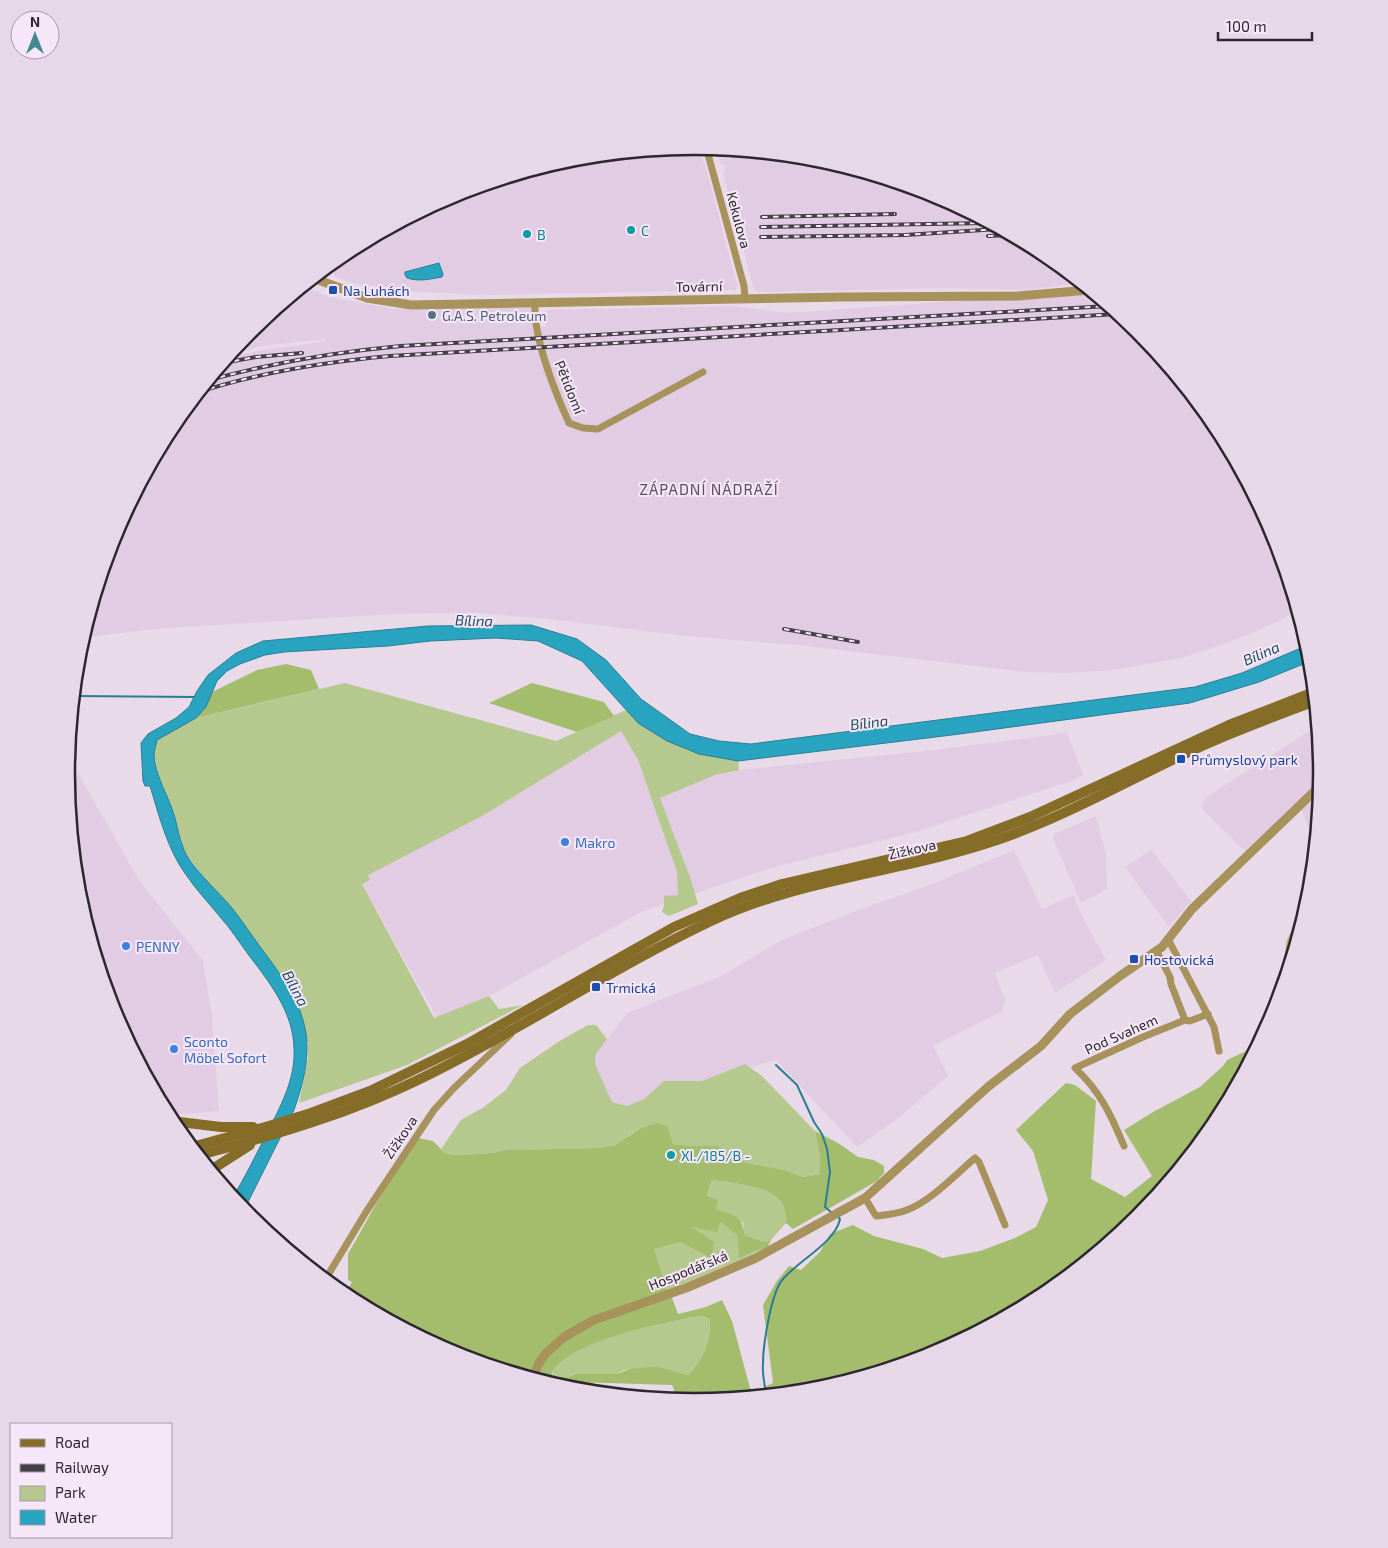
<svg xmlns="http://www.w3.org/2000/svg" width="1388" height="1548" font-family="'Exo 2',sans-serif">
	<style>
		.built { fill: #e1cce3 }
		.green { fill: #b5c88d }
		.forest { fill: #a4bd6d; fill-rule: evenodd }
		.water { fill: #28a4c0; stroke: #297e94 }
		.lines { fill: none; stroke-linecap: round; stroke-linejoin: round }
		.stream { stroke: #297e94; stroke-width: 2 }
		.minor { stroke: #a7925c; stroke-width: 7 }
		.tertiary { stroke: #a7925c; stroke-width: 9 }
		.secondary { stroke: #856c27; stroke-width: 10 }
		.rail-casing { stroke: #453f46; stroke-width: 4 }
		.rail { stroke: #f6e7f8; stroke-width: 2; stroke-dasharray: 5.5; stroke-linecap: butt }
		.culture-dot { fill: #0f9aa8; stroke: #f6e7f8; stroke-width: 2 }
		.transit-dot { fill: #1a4fb4; stroke: #f6e7f8; stroke-width: 2 }
		.service-dot { fill: #5c6f8a; stroke: #f6e7f8; stroke-width: 2 }
		.shop-dot { fill: #3f7fe0; stroke: #f6e7f8; stroke-width: 2 }
		.labels { text-anchor: middle; dominant-baseline: central; stroke-width: 4; stroke-linejoin: round; paint-order: stroke }
		.street-label { font-size: 14px; fill: #2c272d; stroke: #f6e7f8 }
		.culture-label { font-size: 14px; fill: #0d838f; stroke: #f6e7f8; text-anchor: start }
		.transit-label { font-size: 14px; fill: #164399; stroke: #f6e7f8; text-anchor: start }
		.service-label { font-size: 14px; fill: #4e5e75; stroke: #f6e7f8; text-anchor: start }
		.shop-label { font-size: 14px; fill: #366cbe; stroke: #f6e7f8; text-anchor: start }
		.neighbourhood-label { font-size: 15px; letter-spacing: 1px; fill: #5c4f5d; stroke: #f6e7f8 }
		.water-label { font-size: 15px; font-style: italic; fill: #20515d; stroke: #f6e7f8 }
		.rim { fill: none; stroke: #2c272d; stroke-width: 2.5 }
	</style>
	<rect width="100%" height="100%" fill="#e9daea"/>
	<!-- built -->
	<g class="built">
		<polygon points="690,147 696,150 705,164 737,285 736,290 481,295 402,291 356,284 335,277 331,263 345,252 454,194 572,158"/>
		<polygon points="730,150 817,158 934,194 1043,252 1080,283 1026,290 943,288 757,292 754,289 723,174 726,166 720,163 718,157 725,155 729,159 734,152"/>
		<polygon points="304,286 330,297 395,309 532,307 535,327 546,327 547,310 732,306 789,313 1090,291 1138,330 1216,425 1274,534 1297,611 1277,622 1243,637 1186,657 1113,670 1066,673 1026,672 806,646 677,635 549,619 476,613 392,614 153,629 82,638 114,534 172,425 227,358 263,350 326,341 324,339 262,346 231,354 250,330"/>
		<polygon points="1317,728 1322,774 1315,845 1298,801 1245,851 1201,808 1205,798 1306,733"/>
		<polygon points="621,731 638,760 652,800 715,775 739,770 926,751 1067,733 1083,775 1071,781 916,832 767,869 641,912 489,996 437,1018 362,884 367,875"/>
		<polygon points="68,756 139,880 203,961 212,1016 219,1111 186,1114 166,1112 114,1014 78,896 66,774"/>
		<polygon points="1096,816 1106,855 1107,889 1081,903 1053,838 1054,834"/>
		<polygon points="1014,850 1042,909 1073,895 1084,920 1106,960 1055,993 1038,955 995,973 1005,1000 1001,1012 933,1046 948,1076 896,1120 857,1147 776,1060 702,1081 664,1081 644,1099 627,1106 612,1102 595,1064 596,1054 627,1013 719,977 784,939 869,906 925,887"/>
		<polygon points="1151,850 1191,901 1169,927 1125,867"/>
	</g>
	<!-- green -->
	<g class="green">
		<polygon points="345,683 556,741 626,710 638,723 699,754 738,761 739,770 715,775 660,798 691,880 698,904 669,916 662,912 664,906 664,896 678,895 677,872 638,760 621,731 482,816 368,875 370,880 362,884 434,1018 489,996 499,1009 523,1005 407,1065 299,1103 308,1058 308,1043 225,900 210,886 184,851 174,812 159,776 154,754 156,740 196,718"/>
		<path d="M588 1025H596L607 1039 596 1054 595 1064 612 1102 627 1106 644 1099 664 1081H702L745 1064 762 1076 815 1131 820 1157V1174L803 1177 785 1170 737 1161 729 1153 718 1146H693L673 1144 668 1127 638 1129 615 1145 599 1148 506 1150C486 1155 467 1155 446 1154L441 1149 461 1120 484 1107 506 1090 520 1068 558 1042Z"/>
		<path d="M712 1180C731 1183 768 1185 780 1201 785 1207 786 1215 786 1223L771 1240 765 1242 745 1235 743 1223 716 1209 707 1197Z"/>
		<polygon points="719,1221 737,1235 739,1257 757,1250 767,1248 667,1291 653,1249 681,1242 691,1226"/>
		<path d="M702 1316 709 1317C713 1338 702 1361 688 1375L660 1367 624 1370 617 1374H577L568 1377 553 1376C548 1345 678 1319 702 1316Z"/>
	</g>
	<!-- forest -->
	<g class="forest">
		<polygon points="286,664 311,670 319,689 196,718 206,707 212,692 257,670"/>
		<polygon points="532,683 604,702 614,716 577,732 489,703"/>
		<path d="M1302 922 1288 967C1283 949 1285 932 1302 922Z"/>
		<path d="M1257 1046 1216 1123 1138 1218 1043 1296 934 1354 816 1390 694 1402 678 1400 672 1385 575 1382 560 1386 454 1354 352 1299 351 1293 346 1292 352 1282 348 1280V1254L376 1204 418 1138 433 1141 446 1154C467 1155 486 1155 506 1150L599 1148 615 1145 639 1129 657 1123 668 1127 673 1144 693 1146H718L729 1153 737 1161 785 1170 803 1177 820 1174V1157L815 1131 838 1143 858 1157 874 1160 884 1166V1173L877 1181 793 1229 786 1223C786 1215 785 1207 780 1201 768 1185 731 1183 712 1180L707 1196 718 1200 716 1209C735 1216 741 1214 745 1235L765 1242 771 1240 767 1248 757 1250 739 1258 737 1235 720 1222 717 1232 692 1227 714 1242 711 1258 681 1242 654 1249 667 1291 672 1298 678 1314 706 1307 722 1300 732 1321 750 1388 754 1392 773 1383 763 1305 777 1281 789 1266 801 1270 820 1252 830 1234 853 1225 874 1236 923 1249 942 1258 980 1251 1015 1238 1036 1227 1048 1200 1033 1151 1016 1130 1066 1083 1075 1085 1096 1101 1091 1179 1125 1197 1152 1176 1124 1130 1153 1112 1200 1087 1223 1066 1227 1060ZM702 1316 709 1318C713 1338 702 1361 688 1375L660 1367H649L630 1369 617 1374H577L568 1377 553 1376 552 1374C561 1343 672 1320 702 1316Z"/>
	</g>
	<!-- water -->
	<g class="water">
		<path d="M439 263 443 274 442 277C430 279 419 282 407 278L405 275V272Z"/>
		<path d="M531 625 577 639 606 660 641 699 690 734 719 741 751 744 1195 687 1242 673 1308 645 1311 661 1259 682 1190 703 952 735 738 761 699 754 667 741 638 723 582 661 538 641 496 638 430 641 388 646 284 652 265 655 240 664 227 671 217 681 206 707 196 718 157 740C156 745 154 751 154 755 155 773 165 790 171 806 177 820 178 836 184 850 190 865 213 887 225 900 238 914 249 932 261 948 306 1008 320 1037 294 1110L244 1210 233 1197C245 1177 255 1157 265 1137 279 1109 296 1080 294 1048 293 1011 269 982 248 954 239 942 231 929 221 918 206 900 191 884 179 864 165 840 158 812 150 786H145L143 781 141 743 148 734 176 718 189 707 197 691 208 675 236 653 263 641 428 626Z"/>
	</g>
	<g class="lines">
		<!-- stream -->
		<g class="stream">
			<polyline points="74,696 194,697"/>
			<polyline points="776,1065 797,1085 814,1122 822,1134 827,1149 830,1172 825,1207 831,1212"/>
			<path d="M766 1395C765 1385 762 1374 763 1364 763 1345 771 1292 783 1279 799 1260 835 1243 840 1219L837 1216"/>
		</g>
		<!-- minor -->
		<g class="minor">
			<polyline points="706,147 744,286 745,299"/>
			<path d="M535 303C533 337 555 392 569 423L583 428 598 429 703 372"/>
			<polyline points="1168,939 1214,1027 1219,1051"/>
			<polyline points="1156,950 1170,977 1171,984 1185,1020"/>
			<path d="M1124 1146C1111 1115 1100 1091 1075 1068L1143 1037 1185 1020 1190 1021 1208 1014"/>
			<path d="M865 1198 876 1216C886 1215 897 1214 907 1210 931 1201 955 1175 975 1158L979 1162 1005 1225"/>
			<polyline points="325,1280 366,1212 434,1110 454,1088 511,1034"/>
		</g>
		<!-- tertiary -->
		<g class="tertiary">
			<polyline points="313,278 367,298 411,305 843,297 1018,296 1089,290"/>
			<polyline points="533,1378 538,1365 545,1354 564,1337 594,1320 686,1288 756,1258 865,1198 989,1086 1041,1046 1070,1014 1120,976 1162,947 1192,909 1321,785"/>
		</g>
		<!-- secondary -->
		<g class="secondary">
			<polyline points="171,1121 221,1127 253,1127"/>
			<polyline points="192,1147 269,1126 311,1113 370,1091 467,1044 674,927 740,898 782,884 967,841 1030,817 1229,725 1314,692"/>
			<path d="M199 1155C276 1135 351 1113 422 1078 521 1030 612 968 711 921 802 878 903 872 997 840 1064 817 1127 781 1191 751 1231 732 1273 717 1315 701"/>
			<polyline points="211,1170 250,1145"/>
		</g>
		<defs>
			<g id="rail">
				<polyline points="762,217 895,214"/>
				<polyline points="761,227 986,223"/>
				<polyline points="988,236 1011,235"/>
				<polyline points="761,237 905,235 999,229"/>
				<polyline points="223,363 256,357 302,353"/>
				<path d="M209 380C272 363 335 352 401 346L1109 306"/>
				<path d="M199 392C261 372 325 362 390 356L1118 314"/>
				<polyline points="784,629 858,642"/>
			</g>
		</defs>
		<!-- rail casing -->
		<use href="#rail" class="rail-casing"/>
		<!-- rail -->
		<use href="#rail" class="rail"/>
	</g>
	<!-- markers -->
	<g class="culture-dot">
		<circle cx="631" cy="230" r="5"/>
		<circle cx="527" cy="234" r="5"/>
		<circle cx="671" cy="1155" r="5"/>
	</g>
	<g class="transit-dot">
		<rect x="328" y="285" width="10" height="10" rx="2.5"/>
		<rect x="1176" y="754" width="10" height="10" rx="2.5"/>
		<rect x="1129" y="954" width="10" height="10" rx="2.5"/>
		<rect x="591" y="982" width="10" height="10" rx="2.5"/>
	</g>
	<circle class="service-dot" cx="432" cy="315" r="5"/>
	<g class="shop-dot">
		<circle cx="565" cy="842" r="5"/>
		<circle cx="126" cy="946" r="5"/>
		<circle cx="174" cy="1049" r="5"/>
	</g>
	<g class="labels">
		<!-- street labels -->
		<g class="street-label">
			<text transform="translate(739 220) rotate(75)">Kekulova</text>
			<text transform="translate(699 286) rotate(-1)">Tovární</text>
			<text transform="translate(570 387) rotate(68)">Pětidomí</text>
			<text transform="translate(912 849) rotate(-13)">Žižkova</text>
			<text transform="translate(1121 1034) rotate(-24)">Pod Svahem</text>
			<text transform="translate(400 1137) rotate(-56)">Žižkova</text>
			<text transform="translate(688 1270) rotate(-22)">Hospodářská</text>
		</g>
		<!-- culture labels -->
		<g class="culture-label">
			<text x="641" y="230">C</text>
			<text x="537" y="234">B</text>
			<text x="681" y="1155">XI./185/B -</text>
		</g>
		<!-- transit labels -->
		<g class="transit-label">
			<text x="343" y="290">Na Luhách</text>
			<text x="1191" y="759">Průmyslový park</text>
			<text x="1144" y="959">Hostovická</text>
			<text x="606" y="987">Trmická</text>
		</g>
		<!-- service labels -->
		<g class="service-label">
			<text x="442" y="315">G.A.S. Petroleum</text>
		</g>
		<!-- shop labels -->
		<g class="shop-label">
			<text x="575" y="842">Makro</text>
			<text x="136" y="946">PENNY</text>
			<text x="184" y="1041">Sconto<tspan x="184" dy="16">Möbel Sofort</tspan></text>
		</g>
		<!-- neighbourhood labels -->
		<g class="neighbourhood-label">
			<text x="709" y="489">ZÁPADNÍ NÁDRAŽÍ</text>
		</g>
		<!-- water labels -->
		<g class="water-label">
			<text transform="translate(474 620) rotate(2)">Bílina</text>
			<text transform="translate(1261 653) rotate(-23)">Bílina</text>
			<text transform="translate(869 722) rotate(-7)">Bílina</text>
			<text transform="translate(296 988) rotate(62)">Bílina</text>
		</g>
	</g>
	<!-- crop -->
	<path d="M0 0H1388V1548H0ZM75 774a619 619 0 1 1 1238 0a619 619 0 1 1-1238 0Z" fill="#e6d8e8" fill-rule="evenodd"/>
	<path class="rim" d="M75 774a619 619 0 1 1 1238 0a619 619 0 1 1-1238 0Z"/>
	<!-- legend -->
	<rect x="10" y="1423" width="162" height="115" fill="#f6e7f8" stroke="#a59aa7"/>
	<rect x="20" y="1439" width="25" height="8" fill="#856c27" stroke="#a59aa7"/>
	<text x="55" y="1448" font-size="15" fill="#2c272d">Road</text>
	<rect x="20" y="1464" width="25" height="8" fill="#453f46" stroke="#a59aa7"/>
	<text x="55" y="1473" font-size="15" fill="#2c272d">Railway</text>
	<rect x="20" y="1486" width="25" height="15" fill="#b5c88d" stroke="#a59aa7"/>
	<text x="55" y="1498" font-size="15" fill="#2c272d">Park</text>
	<rect x="20" y="1510" width="25" height="15" fill="#28a4c0" stroke="#a59aa7"/>
	<text x="55" y="1523" font-size="15" fill="#2c272d">Water</text>
	<!-- north arrow -->
	<g transform="translate(35 35)"><circle r="24" fill="#f6e7f8" stroke="#a59aa7"/>
	<path d="M0-4L9 19L0 12L-9 19Z" fill="#41898e"/>
	<text y="-8" font-size="14" font-weight="bold" text-anchor="middle" fill="#2c272d">N</text>
	</g>
	<!-- scale -->
	<path d="M1218 32v8h94v-8" fill="none" stroke="#2c272d" stroke-width="2.5"/>
	<text x="1226" y="32" font-size="15" fill="#2c272d" stroke="#f6e7f8" stroke-width="4" paint-order="stroke">100 m</text>
</svg>
